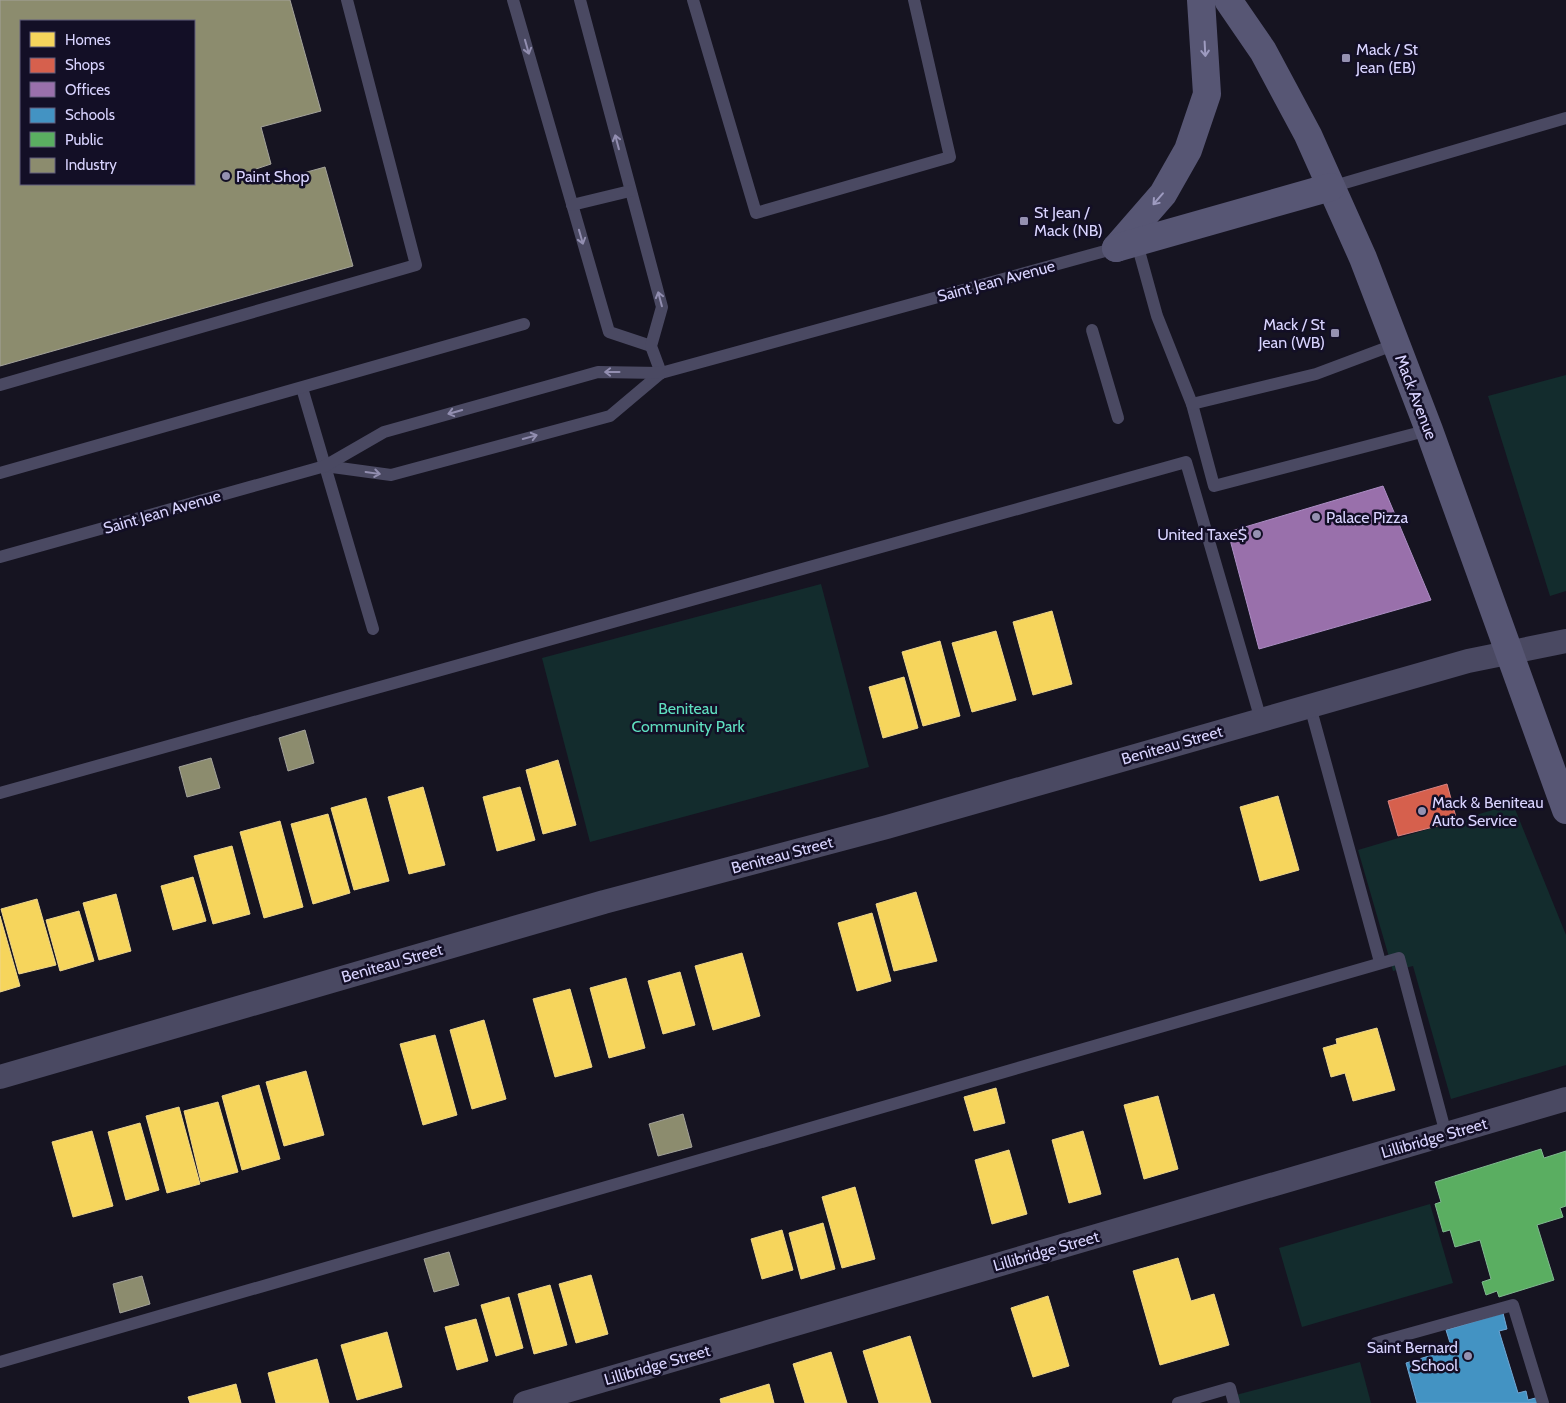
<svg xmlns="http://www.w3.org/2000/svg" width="1566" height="1403" font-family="Cabin,sans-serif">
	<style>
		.green { fill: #132c2d }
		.homes { fill: #f6d55c; stroke: #edd58d }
		.shops { fill: #d6604d; stroke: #d78382 }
		.offices { fill: #9970ab; stroke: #ac8ec4 }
		.schools { fill: #4393c3; stroke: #70a6d5 }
		.public { fill: #5aae61; stroke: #80b990 }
		.industry { fill: #8c8c6e; stroke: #a3a29a; fill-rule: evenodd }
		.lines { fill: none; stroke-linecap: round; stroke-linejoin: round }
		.lane { stroke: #4a4962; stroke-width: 12 }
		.street { stroke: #4a4962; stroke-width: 24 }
		.secondary { stroke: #575674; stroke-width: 28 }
		.oneway { stroke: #928eb0 }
		.oneway2 { stroke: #9e9bc0 }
		.poi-dot { fill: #9591b1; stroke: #130f26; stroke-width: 2 }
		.labels { text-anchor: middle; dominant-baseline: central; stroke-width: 5; stroke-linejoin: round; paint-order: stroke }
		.poi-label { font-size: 16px; fill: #d9d4ff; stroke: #130f26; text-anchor: start }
		.street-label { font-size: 16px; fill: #d9d4ff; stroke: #130f26 }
		.park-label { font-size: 16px; fill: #5fe0c0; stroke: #130f26 }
	</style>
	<rect width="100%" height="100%" fill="#161421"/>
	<!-- green -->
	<g class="green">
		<polygon points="1566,375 1566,591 1550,596 1488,396"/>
		<polygon points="821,584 869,767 590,842 542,658"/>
		<polygon points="1513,804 1566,935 1566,1065 1451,1099 1413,966 1393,971 1358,850"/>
		<polygon points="1430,1204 1453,1283 1302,1327 1279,1248"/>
		<polygon points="1360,1362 1371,1403 1234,1403 1232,1396"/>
	</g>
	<!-- homes -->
	<g class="homes">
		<polygon points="1052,611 1072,684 1033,695 1013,622"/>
		<polygon points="996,631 1016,700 972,712 952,643"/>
		<polygon points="940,641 960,716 923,726 902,652"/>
		<polygon points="904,677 918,728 883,738 869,687"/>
		<polygon points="558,760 576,825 543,834 526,770"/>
		<polygon points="423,787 445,865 409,874 388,797"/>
		<polygon points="520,787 535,840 497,851 483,797"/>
		<polygon points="1278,796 1299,870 1260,881 1240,807"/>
		<polygon points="366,798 389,881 354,890 331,808"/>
		<polygon points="328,814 350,893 313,904 291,824"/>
		<polygon points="280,821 303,907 264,918 240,832"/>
		<polygon points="232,846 250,914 213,924 194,856"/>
		<polygon points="193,877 206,921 173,930 161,886"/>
		<polygon points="916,892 937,961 894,971 876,904"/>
		<polygon points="116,894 131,951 99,960 83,903"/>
		<polygon points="37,899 56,965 19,974 1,909"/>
		<polygon points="79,911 94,961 60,971 46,920"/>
		<polygon points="872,913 891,981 857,991 838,923"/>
		<polygon points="0,916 20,986 0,992"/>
		<polygon points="742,953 760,1016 713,1030 695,966"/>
		<polygon points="680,972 695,1025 663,1034 648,981"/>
		<polygon points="626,978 645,1048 609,1058 590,988"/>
		<polygon points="570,989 592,1067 555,1077 533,999"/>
		<polygon points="484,1020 506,1099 472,1109 450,1030"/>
		<polygon points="1377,1028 1395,1090 1353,1101 1345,1073 1331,1077 1323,1048 1337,1044 1336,1039"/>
		<polygon points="435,1035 457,1115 423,1125 400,1044"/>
		<polygon points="306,1071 324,1135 284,1146 266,1082"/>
		<polygon points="259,1085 280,1159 242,1170 222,1096"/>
		<polygon points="996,1088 1005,1123 974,1131 964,1097"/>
		<polygon points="1158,1096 1178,1169 1144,1179 1124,1105"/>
		<polygon points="218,1102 238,1172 201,1182 184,1111"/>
		<polygon points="179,1107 200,1184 167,1193 146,1116"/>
		<polygon points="140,1123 159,1190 126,1200 108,1132"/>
		<polygon points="92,1131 113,1206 73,1217 52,1142"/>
		<polygon points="1083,1131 1101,1194 1069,1203 1052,1140"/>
		<polygon points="1009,1150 1027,1214 992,1224 975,1160"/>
		<polygon points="855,1187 875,1259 842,1268 822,1197"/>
		<polygon points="823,1223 835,1269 801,1279 789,1233"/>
		<polygon points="782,1230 793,1270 762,1279 751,1239"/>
		<polygon points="1178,1258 1191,1301 1214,1294 1229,1345 1160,1365 1133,1271"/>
		<polygon points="591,1275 608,1334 576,1343 559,1284"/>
		<polygon points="550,1285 567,1345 534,1354 518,1294"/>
		<polygon points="1048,1296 1069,1366 1033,1377 1011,1308"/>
		<polygon points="509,1297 523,1348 496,1356 481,1305"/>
		<polygon points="476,1319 488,1361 457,1370 445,1327"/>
		<polygon points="387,1332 402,1387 357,1400 341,1345"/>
		<polygon points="910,1336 931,1403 879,1403 863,1351"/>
		<polygon points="831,1352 847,1403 805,1403 793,1364"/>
		<polygon points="317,1359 329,1403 276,1403 268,1373"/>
		<polygon points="236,1384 241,1403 190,1403 188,1397"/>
		<polygon points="769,1384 774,1403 721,1403 720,1399"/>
	</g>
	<!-- shops -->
	<polygon class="shops" points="1447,784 1457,821 1398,836 1388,801"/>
	<!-- offices -->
	<polygon class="offices" points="1383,486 1431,600 1259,649 1228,532"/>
	<!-- schools -->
	<polygon class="schools" points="1503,1313 1507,1329 1499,1331 1518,1393 1526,1391 1528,1400 1539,1397 1541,1403 1417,1403 1406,1363 1452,1349 1446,1330"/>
	<!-- public -->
	<polygon class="public" points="1541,1149 1544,1158 1566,1151 1566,1206 1560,1208 1563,1217 1537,1225 1554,1280 1499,1297 1497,1291 1486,1295 1482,1282 1491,1279 1480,1240 1455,1247 1450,1230 1443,1232 1435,1204 1441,1202 1435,1182"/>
	<!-- industry -->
	<g class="industry">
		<path d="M0 0H290L321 111 261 127 271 164 256 169 260 185 325 167 353 266 0 366ZM21 21H194V184H21Z"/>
		<polygon points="305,730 314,763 288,771 279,738"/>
		<polygon points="211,758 220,788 187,797 179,767"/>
		<polygon points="683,1114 692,1147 658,1156 649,1124"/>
		<polygon points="449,1252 459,1285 434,1292 424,1259"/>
		<polygon points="142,1276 150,1304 120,1313 113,1284"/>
	</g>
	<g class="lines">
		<!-- lane -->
		<g class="lane">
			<polyline points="513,0 609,332 651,346"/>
			<polyline points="580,0 662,307 651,346 661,373"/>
			<polyline points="693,0 756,213 950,157 914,0"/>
			<polyline points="1331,187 1566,118"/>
			<polyline points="572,205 630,191"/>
			<polyline points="1136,240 1157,316 1192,404 1214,486 1429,430"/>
			<polyline points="1092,330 1118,418"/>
			<polyline points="0,385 416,265 347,0"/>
			<polyline points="302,388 373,629"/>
			<polyline points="1192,404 1316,374 1396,344"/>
			<polyline points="325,466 391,475 610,416 661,373"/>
			<polyline points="0,473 524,324"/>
			<polyline points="0,557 325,466 384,432 552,385 598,372 661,373 1116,248"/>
			<polyline points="1310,706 1380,962"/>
			<polyline points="0,793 1186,462 1261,720"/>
			<polyline points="1376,1343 1513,1305 1543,1403"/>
			<polyline points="0,1362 1399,958 1446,1134"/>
			<polyline points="1178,1403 1230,1388 1234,1403"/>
		</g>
		<!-- street -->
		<g class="street">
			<polyline points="0,1077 604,902 887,827 1468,661 1566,641"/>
			<polyline points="525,1403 1566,1099"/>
		</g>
		<!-- secondary -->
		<g class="secondary">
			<polyline points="1228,0 1263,51 1308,135 1363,258 1429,430 1566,810"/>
			<polyline points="1116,248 1163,194 1188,150 1207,94 1201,0"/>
			<polyline points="1116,248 1331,187"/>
		</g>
	</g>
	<!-- one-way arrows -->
	<defs><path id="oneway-shaft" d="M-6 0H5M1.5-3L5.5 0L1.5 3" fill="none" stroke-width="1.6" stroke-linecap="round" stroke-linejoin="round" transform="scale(1.25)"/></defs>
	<g class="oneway">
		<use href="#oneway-shaft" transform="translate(527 47) rotate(74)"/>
		<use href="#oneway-shaft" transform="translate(617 142) rotate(-105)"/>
		<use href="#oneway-shaft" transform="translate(581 237) rotate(74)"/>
		<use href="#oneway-shaft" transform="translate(660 299) rotate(-105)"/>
		<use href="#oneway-shaft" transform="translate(612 372) rotate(-180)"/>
		<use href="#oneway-shaft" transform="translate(455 412) rotate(164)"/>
		<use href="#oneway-shaft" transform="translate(530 437) rotate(-15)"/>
		<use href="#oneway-shaft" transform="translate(373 473) rotate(8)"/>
	</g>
	<g class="oneway2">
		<use href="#oneway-shaft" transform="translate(1205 49) rotate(87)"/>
		<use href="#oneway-shaft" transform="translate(1158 199) rotate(131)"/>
	</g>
	<!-- markers -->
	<g class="poi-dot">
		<rect x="1341" y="53" width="10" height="10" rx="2.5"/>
		<circle cx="226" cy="176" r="5"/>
		<rect x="1019" y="216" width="10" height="10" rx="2.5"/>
		<rect x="1330" y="328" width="10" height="10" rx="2.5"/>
		<circle cx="1316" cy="517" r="5"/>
		<circle cx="1257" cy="534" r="5"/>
		<circle cx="1422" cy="811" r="5"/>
		<circle cx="1468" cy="1356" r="5"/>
	</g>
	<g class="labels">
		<!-- poi labels -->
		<g class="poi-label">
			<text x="1356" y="49">Mack / St<tspan x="1356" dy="18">Jean (EB)</tspan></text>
			<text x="236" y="176">Paint Shop</text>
			<text x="1034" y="212">St Jean /<tspan x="1034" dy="18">Mack (NB)</tspan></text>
			<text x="1325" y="324" text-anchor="end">Mack / St<tspan x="1325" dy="18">Jean (WB)</tspan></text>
			<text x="1326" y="517">Palace Pizza</text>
			<text x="1247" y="534" text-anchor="end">United Taxe$</text>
			<text x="1432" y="802">Mack &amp; Beniteau<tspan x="1432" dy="18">Auto Service</tspan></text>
			<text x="1458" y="1347" text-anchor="end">Saint Bernard<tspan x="1458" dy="18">School</tspan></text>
		</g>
		<!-- street labels -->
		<g class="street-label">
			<text transform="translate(996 281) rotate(-15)">Saint Jean Avenue</text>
			<text transform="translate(1416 397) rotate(69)">Mack Avenue</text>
			<text transform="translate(162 512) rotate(-16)">Saint Jean Avenue</text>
			<text transform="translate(1172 745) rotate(-16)">Beniteau Street</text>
			<text transform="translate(782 855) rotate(-15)">Beniteau Street</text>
			<text transform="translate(392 963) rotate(-16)">Beniteau Street</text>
			<text transform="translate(1434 1138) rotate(-16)">Lillibridge Street</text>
			<text transform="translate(1046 1251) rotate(-16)">Lillibridge Street</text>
			<text transform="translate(657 1365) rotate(-16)">Lillibridge Street</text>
		</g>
		<!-- park labels -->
		<g class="park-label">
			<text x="688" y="708">Beniteau<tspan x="688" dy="18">Community Park</tspan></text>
		</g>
	</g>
	<!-- legend -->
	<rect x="20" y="20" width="175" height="165" fill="#130f26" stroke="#625e7d"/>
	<rect x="30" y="32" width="25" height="15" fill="#f6d55c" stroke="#625e7d"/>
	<text x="65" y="45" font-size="15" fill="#d9d4ff">Homes</text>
	<rect x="30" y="58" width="25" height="15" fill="#d6604d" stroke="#625e7d"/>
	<text x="65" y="70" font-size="15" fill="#d9d4ff">Shops</text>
	<rect x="30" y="82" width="25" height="15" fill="#9970ab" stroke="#625e7d"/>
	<text x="65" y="95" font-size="15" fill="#d9d4ff">Offices</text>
	<rect x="30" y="108" width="25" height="15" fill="#4393c3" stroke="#625e7d"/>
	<text x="65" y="120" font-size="15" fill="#d9d4ff">Schools</text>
	<rect x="30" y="132" width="25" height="15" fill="#5aae61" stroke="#625e7d"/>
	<text x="65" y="145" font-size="15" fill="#d9d4ff">Public</text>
	<rect x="30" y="158" width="25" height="15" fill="#8c8c6e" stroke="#625e7d"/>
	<text x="65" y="170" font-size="15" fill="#d9d4ff">Industry</text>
</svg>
